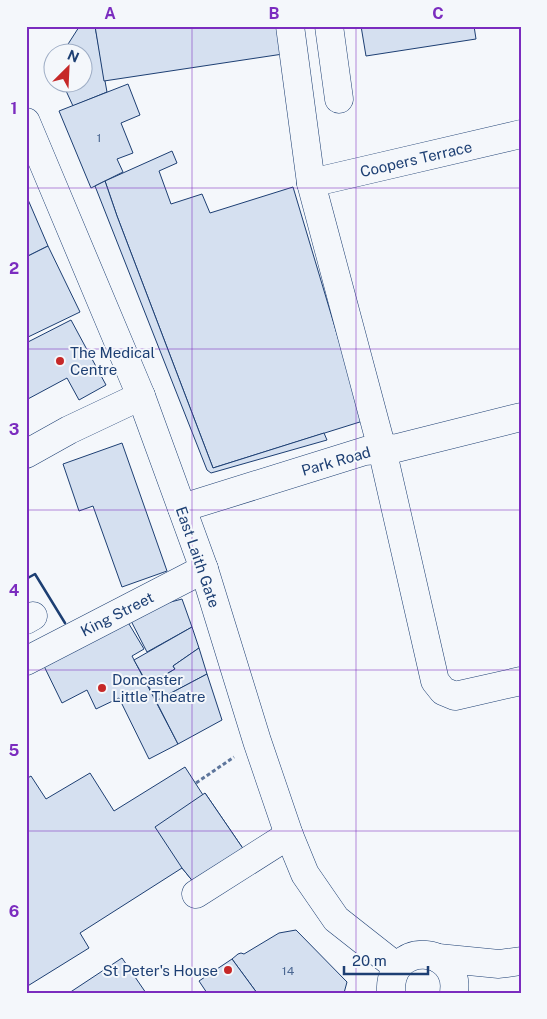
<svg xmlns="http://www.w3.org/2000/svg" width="547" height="1019" font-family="'Public Sans',sans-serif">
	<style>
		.building { fill: #d5e0f0; stroke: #1d3f73 }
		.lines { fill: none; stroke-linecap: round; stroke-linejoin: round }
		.minor-casing { stroke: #1d3f73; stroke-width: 29 }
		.path { stroke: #5e769c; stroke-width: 3; stroke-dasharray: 4 2.5; stroke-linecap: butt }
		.minor { stroke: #f4f7fb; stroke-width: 28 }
		.wall { stroke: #1d3f73; stroke-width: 2.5 }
		.grid { fill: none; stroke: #7b2cbf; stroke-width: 1; stroke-opacity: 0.55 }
		.poi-dot { fill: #c62828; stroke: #f4f7fb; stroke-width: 2 }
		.labels { text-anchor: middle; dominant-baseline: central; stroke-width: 4; stroke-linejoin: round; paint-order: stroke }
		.number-label { font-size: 12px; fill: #4b6792 }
		.street-label { font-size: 15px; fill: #1d3f73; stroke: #f4f7fb }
		.poi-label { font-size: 15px; fill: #1d3f73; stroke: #f4f7fb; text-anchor: start }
		.neatline { fill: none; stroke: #7b2cbf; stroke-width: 2 }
		.grid-label { font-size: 16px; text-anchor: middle; font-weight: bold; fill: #7b2cbf }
	</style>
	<rect width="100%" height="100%" fill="#f4f7fb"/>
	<!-- building -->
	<g class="building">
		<polygon points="84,26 95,26 107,92 73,106 62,82 82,82 82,52 63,52 79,27"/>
		<polygon points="95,26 279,26 283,54 104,81"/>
		<polygon points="361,26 474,26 476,39 366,56"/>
		<polygon points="128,84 140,115 121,123 133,153 117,159 123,172 91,188 59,111"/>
		<polygon points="172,151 177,163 159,171 171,204 202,194 210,213 293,187 363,421 213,468 117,216 105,181"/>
		<polygon points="105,181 117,216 213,468 324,433 327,440 211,473 207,470 95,186"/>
		<polygon points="26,195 48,246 26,257"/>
		<polygon points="48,246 80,312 26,338 26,257"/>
		<polygon points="71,320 106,385 79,400 67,378 26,400 26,343"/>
		<polygon points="122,443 167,571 122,587 93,506 79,511 63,464"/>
		<polygon points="182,599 192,627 147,652 129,617 148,608"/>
		<polygon points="126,619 144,649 132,656 178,744 149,759 119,698 96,709 87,690 62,703 42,662"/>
		<polygon points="192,627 199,648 173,666 175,669 148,685 134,660"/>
		<polygon points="199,648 207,674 156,701 148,685 175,669 173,666"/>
		<polygon points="207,674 222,720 178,744 156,701"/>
		<polygon points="185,767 203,795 205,793 244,850 195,884 182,868 80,933 89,948 26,987 26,779 31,776 46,799 90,773 114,811"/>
		<polygon points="205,793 244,850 195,884 182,868 155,827"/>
		<polygon points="296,930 347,982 344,993 257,993 232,959 238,954 241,953 244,954 279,933"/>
		<polygon points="122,958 146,993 69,993"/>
		<polygon points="232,959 257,993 207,993 199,981"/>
	</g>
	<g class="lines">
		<defs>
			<g id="minor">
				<polyline points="290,26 311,183 382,449 435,681 443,691 455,696 521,681"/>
				<polyline points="329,26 339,99"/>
				<polyline points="26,122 141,396 204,569 257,741 289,835 305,874 336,919 397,967"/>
				<polyline points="311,183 521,134"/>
				<polyline points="26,454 69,430 141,396"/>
				<polyline points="182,508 365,451 397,448 521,417"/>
				<polyline points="26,620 33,616"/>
				<polyline points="26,661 204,569"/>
				<polyline points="196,894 289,835"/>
				<polyline points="438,958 499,964 521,961"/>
				<path d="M391 993C388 939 461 945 454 993"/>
			</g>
		</defs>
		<!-- minor casing -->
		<use href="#minor" class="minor-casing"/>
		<!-- path -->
		<polyline class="path" points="196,783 234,757"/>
		<!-- minor -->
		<use href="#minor" class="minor"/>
		<!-- wall -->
		<polyline class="wall" points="26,579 35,574 65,623"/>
	</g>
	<!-- grid -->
	<path class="grid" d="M192 26V993M356 26V993M26 188H521M26 349H521M26 510H521M26 670H521M26 831H521"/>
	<!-- markers -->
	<g class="poi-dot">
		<circle cx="60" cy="361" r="5"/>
		<circle cx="102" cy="688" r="5"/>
		<circle cx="228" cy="970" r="5"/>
	</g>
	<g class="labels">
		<!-- number labels -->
		<g class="number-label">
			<text x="99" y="138">1</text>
			<text x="288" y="971">14</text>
		</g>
		<!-- street labels -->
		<g class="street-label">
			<text transform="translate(416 159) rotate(-13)">Coopers Terrace</text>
			<text transform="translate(336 461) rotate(-16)">Park Road</text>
			<text transform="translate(198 557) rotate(71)">East Laith Gate</text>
			<text transform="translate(117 614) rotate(-27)">King Street</text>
		</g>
		<!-- poi labels -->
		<g class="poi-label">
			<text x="70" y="352">The Medical<tspan x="70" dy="17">Centre</tspan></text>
			<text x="112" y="679">Doncaster<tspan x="112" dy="17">Little Theatre</tspan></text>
			<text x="218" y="970" text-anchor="end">St Peter's House</text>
		</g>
	</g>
	<!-- border -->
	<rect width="547" height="1019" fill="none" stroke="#f4f7fb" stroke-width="55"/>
	<!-- north arrow -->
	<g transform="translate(68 68) rotate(24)"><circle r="24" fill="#f4f7fb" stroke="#9eadc5"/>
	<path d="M0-4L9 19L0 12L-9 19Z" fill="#c62828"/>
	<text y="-8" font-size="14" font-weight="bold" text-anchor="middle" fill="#1d3f73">N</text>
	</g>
	<!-- scale -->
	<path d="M344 966v8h84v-8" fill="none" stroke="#1d3f73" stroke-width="2.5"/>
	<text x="352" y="966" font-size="15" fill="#1d3f73" stroke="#f4f7fb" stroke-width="4" paint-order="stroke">20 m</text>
	<rect x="28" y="28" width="492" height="964" class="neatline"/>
	<g class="grid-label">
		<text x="110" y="19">A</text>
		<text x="274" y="19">B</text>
		<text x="438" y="19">C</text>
		<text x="14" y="114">1</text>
		<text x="14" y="274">2</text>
		<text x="14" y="435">3</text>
		<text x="14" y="596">4</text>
		<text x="14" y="756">5</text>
		<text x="14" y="917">6</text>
	</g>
</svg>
